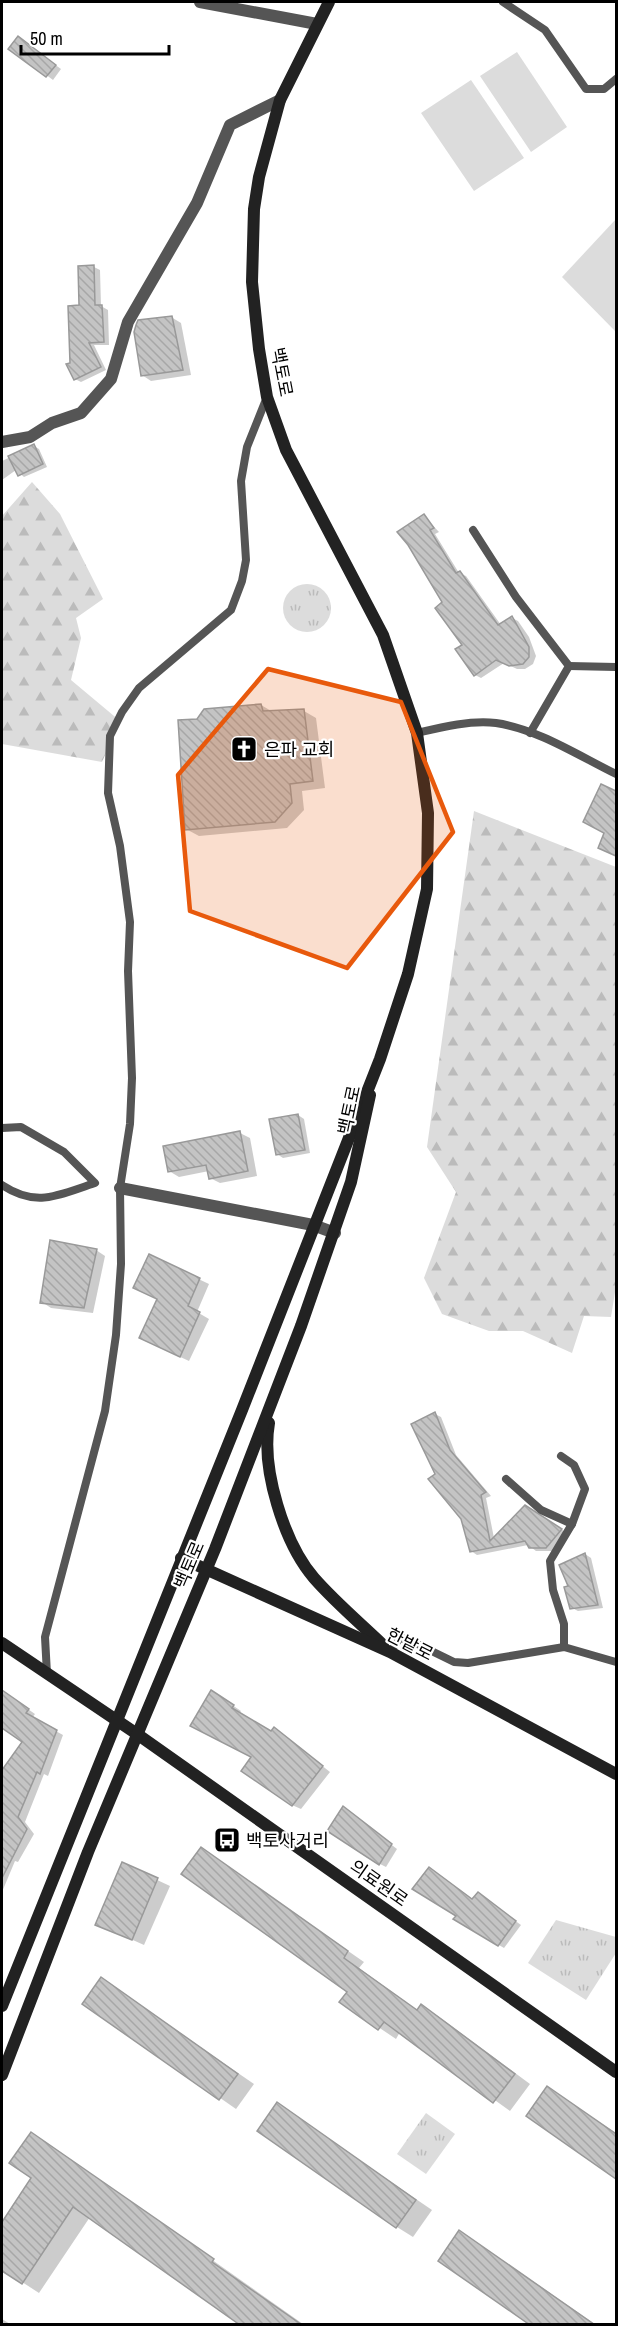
<svg xmlns="http://www.w3.org/2000/svg" width="618" height="2326" font-family="'Archivo Narrow','Noto Sans KR',sans-serif">
	<style>
		.grass { fill: #dcdcdc }
		.forest { fill: url(#forest-firs) }
		.park { fill: url(#park-tufts) }
		.shadow { fill: #0003 }
		.building { fill: url(#building-back-hatch); stroke: #999; stroke-width: 1.5 }
		.lines { fill: none; stroke-linecap: round; stroke-linejoin: round }
		.lane { stroke: #555; stroke-width: 8 }
		.street { stroke: #555; stroke-width: 12 }
		.secondary { stroke: #222; stroke-width: 12 }
		.marked { fill: #e8590c; fill-opacity: 0.2; stroke: #e8590c; stroke-width: 4.5; stroke-linejoin: round }
		.labels { text-anchor: middle; dominant-baseline: central; stroke-width: 4.5; stroke-linejoin: round; paint-order: stroke }
		.street-label { font-size: 18px; fill: #000; stroke: #fff }
		.poi-label { font-size: 18px; fill: #000; stroke: #fff; text-anchor: start }
	</style>
	<defs>
		<pattern id="forest-firs" width="22" height="20" patternUnits="userSpaceOnUse" patternTransform="scale(1.5)"><rect width="22" height="20" fill="#dcdcdc"/><path d="M5 1l3.5 6h-7zM16 11l3.5 6h-7z" fill="#bbb"/></pattern>
		<pattern id="park-tufts" width="24" height="20" patternUnits="userSpaceOnUse" patternTransform="scale(1.5)"><rect width="24" height="20" fill="#dcdcdc"/><path d="M3 7l-1-3M5 7V3M7 7l1-3M15 17l-1-3M17 17v-4M19 17l1-3" fill="none" stroke="#bbb"/></pattern>
		<pattern id="building-back-hatch" width="6" height="6" patternUnits="userSpaceOnUse" patternTransform="scale(1.5)"><rect width="6" height="6" fill="#c4c4c4"/><path d="M-1 5l2 2M0 0l6 6M5-1l2 2" fill="none" stroke="#a7a7a7"/></pattern>
	</defs>
	<rect width="100%" height="100%" fill="#fff"/>
	<!-- grass -->
	<g class="grass">
		<polygon points="517,52 567,127 531,152 480,76"/>
		<polygon points="471,80 524,158 474,191 421,113"/>
		<polygon points="616,219 616,332 562,277"/>
	</g>
	<!-- forest -->
	<g class="forest">
		<polygon points="32,482 60,514 103,599 76,618 81,638 71,680 120,721 102,762 2,744 2,516"/>
		<polygon points="474,811 616,867 616,1286 611,1317 584,1316 572,1353 523,1331 489,1331 442,1314 424,1278 456,1192 427,1147"/>
	</g>
	<!-- park -->
	<g class="park">
		<circle cx="307" cy="608" r="24"/>
		<polygon points="556,1920 616,1937 616,1953 586,2000 528,1963"/>
		<polygon points="426,2113 455,2134 426,2174 397,2154"/>
	</g>
	<!-- shadow -->
	<g class="shadow">
		<polygon points="24,42 61,69 53,80 10,48"/>
		<polygon points="94,267 100,270 101,306 108,310 109,345 94,345 106,370 81,382 75,379 71,364 80,307"/>
		<polygon points="171,317 181,323 191,375 151,381 142,375"/>
		<polygon points="34,446 39,449 47,467 24,477 16,470 2,480 2,461"/>
		<polygon points="424,516 439,532 435,534 459,573 466,576 501,625 512,618 518,621 529,637 536,656 533,664 525,669 517,669 504,663 481,678 475,675 444,603"/>
		<polygon points="261,705 273,712 304,711 316,718 325,788 302,791 304,810 287,828 199,836 186,829 198,720"/>
		<polygon points="602,786 616,793 616,856 608,852"/>
		<polygon points="298,1115 304,1119 310,1153 283,1158 277,1154"/>
		<polygon points="240,1133 250,1138 257,1176 220,1183 210,1178 209,1171 179,1177 169,1171"/>
		<polygon points="96,1250 105,1256 93,1313 51,1308 42,1302"/>
		<polygon points="150,1256 209,1284 197,1312 209,1319 189,1361 150,1343 159,1299"/>
		<polygon points="435,1414 441,1417 456,1455 491,1496 486,1498 494,1538 532,1511 567,1533 553,1551 536,1551 528,1545 477,1555 471,1551 463,1519 437,1475"/>
		<polygon points="585,1554 591,1558 603,1608 578,1611 572,1608 570,1587"/>
		<polygon points="2,1691 35,1714 32,1718 63,1735 48,1776 44,1774 25,1822 34,1834 18,1862 15,1861 2,1892 2,1770 24,1742 2,1727"/>
		<polygon points="219,1696 241,1711 239,1714 271,1733 282,1734 330,1772 301,1809 292,1805 253,1757"/>
		<polygon points="349,1812 397,1849 386,1867 380,1864"/>
		<polygon points="201,1849 364,1962 359,1968 418,2011 421,2006 438,2016 530,2084 510,2111 400,2032 396,2039 341,2002 349,1991"/>
		<polygon points="123,1864 170,1886 144,1945 97,1924"/>
		<polygon points="484,1898 521,1925 504,1948 455,1919 473,1900"/>
		<polygon points="101,1979 254,2084 236,2109 84,2003"/>
		<polygon points="548,2088 616,2133 616,2177 528,2116"/>
		<polygon points="277,2104 432,2210 413,2237 397,2227"/>
		<polygon points="48,2144 303,2324 243,2324 90,2217 39,2293 2,2269 2,2224 33,2178"/>
		<polygon points="476,2242 595,2324 532,2324"/>
		<polygon points="2,2319 10,2324 2,2324"/>
	</g>
	<!-- building -->
	<g class="building">
		<polygon points="18,36 56,65 46,77 8,49"/>
		<polygon points="94,265 95,305 102,305 104,342 89,343 101,367 74,380 66,364 70,363 68,306 79,305 78,266"/>
		<polygon points="172,316 183,370 141,376 134,332 136,325 138,320"/>
		<polygon points="34,444 43,464 18,476 8,456"/>
		<polygon points="424,514 434,528 430,530 456,573 460,571 498,625 512,616 529,647 529,657 523,664 509,666 496,660 474,676 455,649 462,645 435,608 442,602 408,545 397,532"/>
		<polygon points="261,704 263,711 304,709 313,781 290,784 292,803 275,822 185,830 178,720 197,719 204,709"/>
		<polygon points="601,784 616,791 616,856 598,848 604,833 583,822"/>
		<polygon points="298,1114 305,1150 276,1155 269,1119"/>
		<polygon points="240,1131 248,1171 209,1179 206,1165 168,1172 163,1146"/>
		<polygon points="50,1240 97,1249 84,1308 40,1303"/>
		<polygon points="149,1254 200,1278 188,1306 200,1312 180,1357 139,1338 157,1299 133,1288"/>
		<polygon points="435,1412 450,1450 486,1492 481,1495 490,1541 525,1505 562,1529 546,1548 529,1548 525,1541 470,1552 461,1519 428,1479 435,1474 411,1424"/>
		<polygon points="585,1553 598,1605 570,1609 564,1587 568,1586 559,1565"/>
		<polygon points="2,1690 29,1709 26,1713 57,1730 40,1774 37,1772 18,1817 27,1829 2,1878 2,1770 22,1742 2,1728"/>
		<polygon points="211,1690 234,1705 232,1708 271,1731 274,1727 323,1766 292,1806 241,1771 251,1757 190,1726"/>
		<polygon points="343,1806 392,1844 379,1865 327,1831"/>
		<polygon points="201,1847 348,1951 344,1958 417,2010 421,2004 515,2074 493,2103 384,2022 378,2030 339,2002 347,1992 181,1874"/>
		<polygon points="122,1862 158,1878 132,1940 95,1925"/>
		<polygon points="429,1867 472,1899 478,1892 516,1921 498,1946 453,1919 456,1916 412,1889"/>
		<polygon points="101,1977 238,2074 219,2100 82,2004"/>
		<polygon points="547,2086 616,2134 616,2179 526,2116"/>
		<polygon points="277,2102 416,2200 396,2228 257,2131"/>
		<polygon points="31,2132 214,2259 212,2262 302,2325 240,2325 73,2207 22,2284 2,2271 2,2222 31,2178 9,2163"/>
		<polygon points="459,2230 595,2325 530,2325 438,2261"/>
	</g>
	<g class="lines">
		<!-- lane -->
		<g class="lane">
			<polyline points="503,2 545,30 586,89 604,89 616,79"/>
			<polyline points="473,530 516,597 569,666 530,733"/>
			<polyline points="569,666 616,667"/>
			<path d="M417 733C442 727 470 720 496 723 538 729 579 756 616 774"/>
			<path d="M2 1128 21 1127 64 1152 95 1183C58 1195 37 1208 2 1185"/>
			<polyline points="561,1456 574,1465 585,1489 572,1524 550,1561 553,1590 564,1624 564,1647"/>
			<polyline points="506,1479 541,1510 572,1524"/>
			<polyline points="390,1652 399,1639 405,1638 454,1662 468,1663 564,1647 616,1662"/>
			<polyline points="47,1674 45,1637 105,1411 116,1335 121,1264 120,1188 130,1124 132,1078 128,971 130,922 120,846 108,793 110,736 122,712 139,688 231,610 242,581 246,560 241,481 247,447 267,397"/>
		</g>
		<!-- street -->
		<g class="street">
			<polyline points="200,2 317,24"/>
			<polyline points="2,442 30,437 52,423 81,413 111,379 128,322 197,203 230,125 280,100"/>
			<polyline points="120,1188 313,1225 335,1233"/>
		</g>
		<!-- secondary -->
		<g class="secondary">
			<path d="M269 1423C261 1469 284 1543 314 1578 335 1602 360 1623 383 1645"/>
			<polyline points="181,1558 390,1652 616,1774"/>
			<polyline points="2,1643 137,1734 616,2072"/>
			<polyline points="2,2006 242,1410 380,1059 408,974 427,889 428,813 417,733 383,635 286,450 267,397 259,349 252,282 254,209 259,177 280,100 329,2"/>
			<polyline points="2,2075 88,1852 215,1549 301,1326 351,1182 370,1095"/>
		</g>
	</g>
	<!-- marked area -->
	<path class="marked" d="M268 669 401 702 453 832 347 968 190 911 178 775Z"/>
	<!-- icons -->
	<defs>
		<symbol id="church-square" viewBox="-11 -11 22 22"><rect x="-9" y="-9" width="18" height="18" rx="4" fill="#000" stroke="#fff"/><path d="M-1.2-6h2.4v3.5h3.3v2.4h-3.3V6h-2.4V-.1h-3.3v-2.4h3.3Z" fill="#fff"/></symbol>
		<symbol id="bus-square" viewBox="-11 -11 22 22"><rect x="-9" y="-9" width="18" height="18" rx="4" fill="#000" stroke="#fff"/><path d="M-5-6H5V4H4V6H2V4H-2V6H-4V4H-5ZM-3.5-4V0h7V-4ZM-3.5 1.2v1.5H-2V1.2ZM2 1.2v1.5H3.5V1.2Z" fill="#fff"/></symbol>
	</defs>
	<g fill-rule="evenodd">
		<use href="#church-square" x="229" y="734" width="30" height="30"/>
		<use href="#bus-square" x="212" y="1825" width="30" height="30"/>
	</g>
	<g class="labels">
		<!-- street labels -->
		<g class="street-label">
			<text transform="translate(282 372) rotate(79)">백토로</text>
			<text transform="translate(349 1110) rotate(-78)">백토로</text>
			<text transform="translate(189 1565) rotate(-67)">백토로</text>
			<text transform="translate(410 1644) rotate(27)">한밭로</text>
			<text transform="translate(379 1883) rotate(35)">의료원로</text>
		</g>
		<!-- poi labels -->
		<g class="poi-label">
			<text x="264" y="749">은파 교회</text>
			<text x="246" y="1840">백토사거리</text>
		</g>
	</g>
	<!-- border -->
	<rect width="618" height="2326" fill="none" stroke="#000000" stroke-width="6"/>
	<!-- scale -->
	<path d="M21 45v9h148v-9" fill="none" stroke="#000000" stroke-width="3"/>
	<text x="30" y="45" font-size="18" fill="#000000" stroke="#ffffff" stroke-width="4.5" paint-order="stroke">50 m</text>
</svg>
